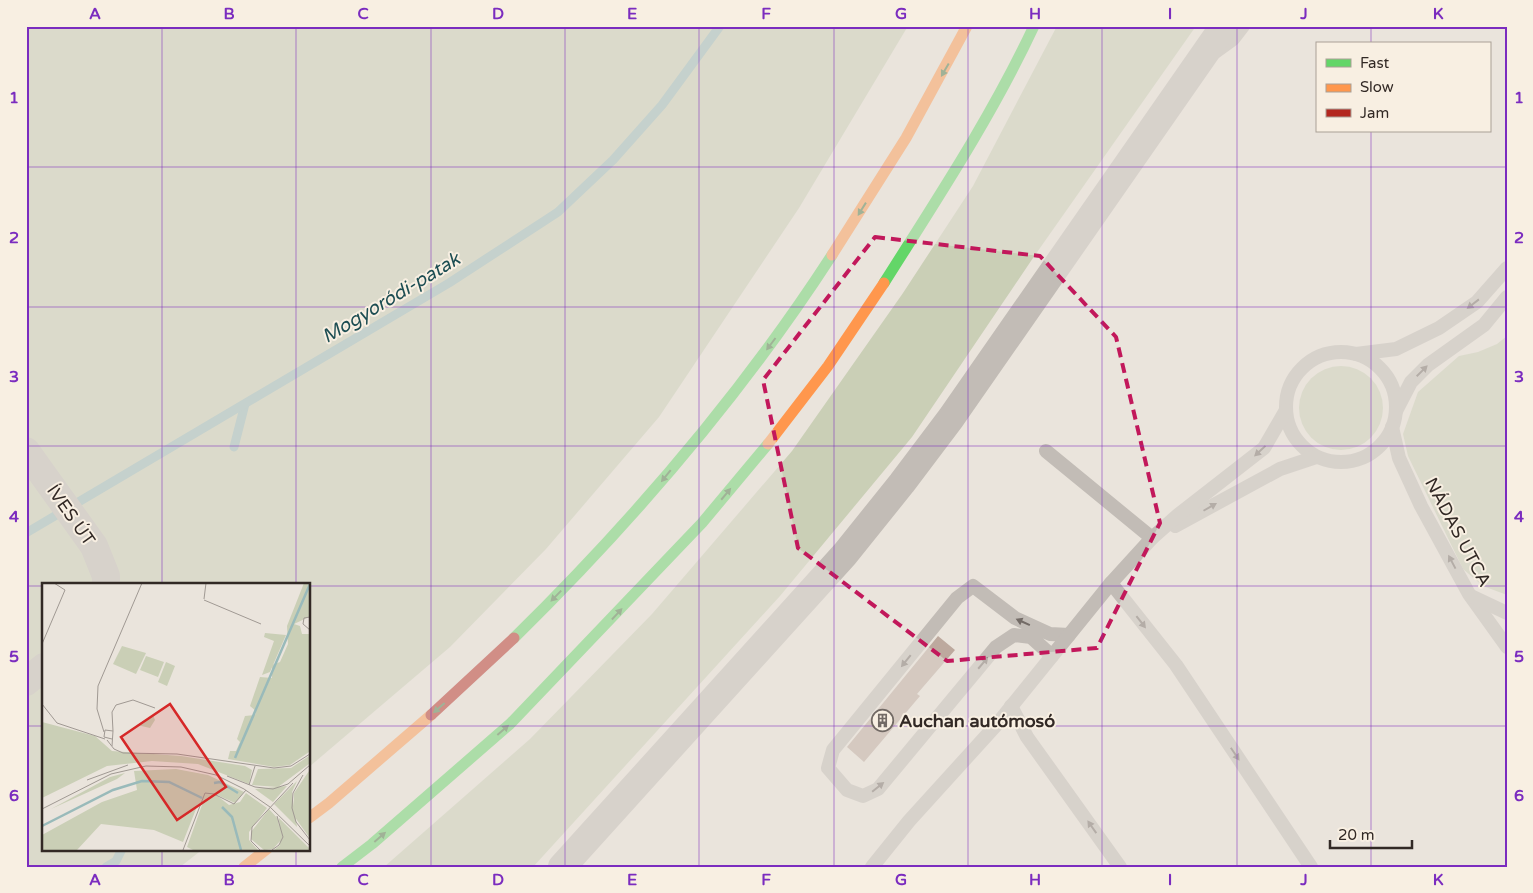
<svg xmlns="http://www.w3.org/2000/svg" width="1533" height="893" font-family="'Varela Round',sans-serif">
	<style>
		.green { fill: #cacfb6 }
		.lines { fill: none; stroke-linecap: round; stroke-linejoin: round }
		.stream { stroke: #99baba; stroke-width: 9 }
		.building { fill: #bda99e }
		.lane { stroke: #c2bcb6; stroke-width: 14 }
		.street { stroke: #c2bcb6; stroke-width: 28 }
		.fast { stroke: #63d668; stroke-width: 11 }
		.slow { stroke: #ff974d; stroke-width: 11 }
		.jam { stroke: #b3261e; stroke-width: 11 }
		.oneway { fill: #487743 }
		.oneway2 { fill: #736b66 }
		.marked { fill: none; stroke: #c2185b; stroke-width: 4; stroke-dasharray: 10 6; stroke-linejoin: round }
		.grid { fill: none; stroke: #7b2cbf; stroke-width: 1; stroke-opacity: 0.55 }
		.labels { text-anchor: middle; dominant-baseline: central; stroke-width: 4; stroke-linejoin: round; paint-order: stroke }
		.street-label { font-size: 18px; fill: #322925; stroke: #f8efe2 }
		.poi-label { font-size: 18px; font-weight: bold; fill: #322925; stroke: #f8efe2; text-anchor: start }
		.water-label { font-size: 19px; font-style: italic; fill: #1c4d52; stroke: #f8efe2 }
		.inset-river { fill: none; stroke: #99baba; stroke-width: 2.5 }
		.inset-road { fill: none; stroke: #a09993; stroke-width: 1 }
		.view { fill: #d62828; fill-opacity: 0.15; stroke: #d62828; stroke-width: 2.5 }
		.inset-edge { fill: none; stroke: #322925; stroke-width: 2.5 }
		.neatline { fill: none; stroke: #7b2cbf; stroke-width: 2 }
		.grid-label { font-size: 16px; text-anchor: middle; font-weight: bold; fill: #7b2cbf }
	</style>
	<rect width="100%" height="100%" fill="#eae4dc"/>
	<!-- green -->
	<g class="green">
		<polygon points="26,26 908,26 799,208 659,417 546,549 450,647 309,767 309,584 44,584 44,849 203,849 180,867 26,867"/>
		<polygon points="1057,26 1196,26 1033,258 912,437 780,596 533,867 384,867 530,739 652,614 792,451 903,293 973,186"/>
		<polygon points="1507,336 1507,595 1483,586 1463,569 1408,456 1403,434 1418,392 1459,356 1478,352 1497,344"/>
		<circle cx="1341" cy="408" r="42"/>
	</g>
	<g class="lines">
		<!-- stream -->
		<g class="stream">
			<polyline points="234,447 245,404"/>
			<polyline points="26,533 449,283 558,212 613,160 662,105 720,26"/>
			<polyline points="106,867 116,861 122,849"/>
		</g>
	</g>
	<!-- building -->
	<polygon class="building" points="938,636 955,650 917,694 920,696 864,762 847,747"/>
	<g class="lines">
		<!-- lane -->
		<g class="lane">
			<polyline points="1215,52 1233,39 1243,26"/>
			<circle cx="1341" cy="407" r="55"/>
			<polyline points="1356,354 1396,349 1439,328 1477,302 1507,268"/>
			<polyline points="1396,411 1411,382 1428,365 1484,325 1507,297"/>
			<polyline points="1392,427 1399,458 1421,506 1469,594 1507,647"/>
			<polyline points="1046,451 1152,538"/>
			<polyline points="1175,526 1280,469 1316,457"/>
			<polyline points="1111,583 1176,665 1311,867"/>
			<polyline points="1471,596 1507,613"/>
			<polyline points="1052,656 1031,637 1014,635 996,647 878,789 863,796 847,790 828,768 833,750 957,598 973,586 1015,618 1050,634 1069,635"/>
			<polyline points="1011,706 1027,737 1120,867"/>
			<polyline points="872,867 909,821 998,723 1111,583 1152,538 1178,515 1264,448 1286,410"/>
		</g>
		<!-- street -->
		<g class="street">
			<polyline points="26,451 94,546 106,576 106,584"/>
			<polyline points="26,682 44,667"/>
			<polyline points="562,867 845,554 902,483 951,418 1224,26"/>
		</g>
		<!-- fast -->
		<g class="fast">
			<path d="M884 283C937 199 992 116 1034 26"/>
			<path d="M514 638C632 522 742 394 832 255"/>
			<polyline points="342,867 372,844 510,724 702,523 768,444"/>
		</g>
		<!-- slow -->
		<g class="slow">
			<polyline points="832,255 906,138 967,26"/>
			<polyline points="768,444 828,366 884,283"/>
			<polyline points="309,818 329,803 431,715"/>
			<polyline points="244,867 267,849"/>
		</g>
		<!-- jam -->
		<polyline class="jam" points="431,715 514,638"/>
	</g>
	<!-- one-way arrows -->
	<defs><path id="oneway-solid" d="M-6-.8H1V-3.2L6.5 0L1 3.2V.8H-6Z" transform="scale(1.25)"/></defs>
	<g class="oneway">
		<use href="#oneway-solid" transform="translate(945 70) rotate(120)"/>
		<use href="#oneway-solid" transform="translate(862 209) rotate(122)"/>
		<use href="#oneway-solid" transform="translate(771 344) rotate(127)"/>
		<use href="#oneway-solid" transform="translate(666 476) rotate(129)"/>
		<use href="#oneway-solid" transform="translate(726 494) rotate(-50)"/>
		<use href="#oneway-solid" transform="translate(556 596) rotate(134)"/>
		<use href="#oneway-solid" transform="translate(617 614) rotate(-47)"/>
		<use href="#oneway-solid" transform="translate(439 708) rotate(139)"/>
		<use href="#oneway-solid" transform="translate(503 730) rotate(-41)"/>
		<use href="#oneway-solid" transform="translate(380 837) rotate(-41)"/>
	</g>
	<g class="oneway2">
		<use href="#oneway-solid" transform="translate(1473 304) rotate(142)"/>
		<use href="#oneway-solid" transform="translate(1422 371) rotate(-45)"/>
		<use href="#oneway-solid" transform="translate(1260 451) rotate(137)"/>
		<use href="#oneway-solid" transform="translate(1210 507) rotate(-30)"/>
		<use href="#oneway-solid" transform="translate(1452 562) rotate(-118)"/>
		<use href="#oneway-solid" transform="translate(1023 622) rotate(-156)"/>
		<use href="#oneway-solid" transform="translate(1141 622) rotate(52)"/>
		<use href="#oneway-solid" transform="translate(906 661) rotate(129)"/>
		<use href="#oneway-solid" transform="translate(983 663) rotate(-50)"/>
		<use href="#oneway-solid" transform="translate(1235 754) rotate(56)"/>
		<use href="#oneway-solid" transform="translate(878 787) rotate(-39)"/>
		<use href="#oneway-solid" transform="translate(1092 827) rotate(-125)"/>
	</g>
	<!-- marked area -->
	<path d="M0 0H1533V893H0ZM875 237 1040 256 1116 337 1160 523 1097 648 947 661 798 548 763 380Z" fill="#eae4dc" fill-opacity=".55" fill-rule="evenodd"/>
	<path class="marked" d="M875 237 1040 256 1116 337 1160 523 1097 648 947 661 798 548 763 380Z"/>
	<!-- grid -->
	<path class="grid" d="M162 26V584M296 26V584M431 26V867M565 26V867M699 26V867M834 26V867M968 26V867M1102 26V867M1237 26V867M1371 26V44M1371 131V867M26 167H1507M26 307H1507M26 446H1507M26 586H44M309 586H1507M26 726H44M309 726H1507M162 849V867M296 849V867"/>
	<!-- icons -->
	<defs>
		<symbol id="building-ring" viewBox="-11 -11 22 22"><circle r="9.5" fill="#f8efe2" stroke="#726a65" stroke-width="1.5"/><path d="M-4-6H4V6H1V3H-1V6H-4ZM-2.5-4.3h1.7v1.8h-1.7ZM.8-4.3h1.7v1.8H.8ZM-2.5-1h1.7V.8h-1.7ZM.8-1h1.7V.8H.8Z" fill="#726a65"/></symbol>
	</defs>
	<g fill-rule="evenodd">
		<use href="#building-ring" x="870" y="708" width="25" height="25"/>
	</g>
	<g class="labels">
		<!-- street labels -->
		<g class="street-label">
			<text transform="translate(71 515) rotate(55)">ÍVES ÚT</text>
			<text transform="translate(1458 532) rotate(62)">NÁDAS UTCA</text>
		</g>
		<!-- poi labels -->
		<g class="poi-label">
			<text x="899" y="721">Auchan autómosó</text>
		</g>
		<!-- water labels -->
		<g class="water-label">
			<text transform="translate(391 298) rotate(-31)">Mogyoródi-patak</text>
		</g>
	</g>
	<!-- overview -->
	<g transform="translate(42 583)">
		<rect width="268" height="268" fill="#eae4dc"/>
		<path d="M262 0H267V34L252 41 258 43 260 51H267V169L248 182 232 184 186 176 188 168H194L198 159 195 156 203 133 213 132 214 128 208 123 218 94 230 95V82L238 79 246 61 245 43ZM223 50 244 52 228 89 220 92 232 58 222 54ZM80 63 104 70 94 91 71 81ZM104 73 122 79 116 94 98 87ZM124 79 133 83 125 103 116 99ZM111 132 113 137 108 145 95 142ZM0 139 53 153 70 168 139 173 203 183 210 187 207 201 156 181 110 178 65 183 0 215ZM267 173V181L236 204 210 202 216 186 249 185ZM134 186 166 192 202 209 193 220 173 211 187 222 198 219 204 210 225 225 207 249V257L216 267H151L145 264 160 222 156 221 141 259 112 247 59 241 35 267H0V252L60 219 95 207 92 188ZM267 188V254L252 233V210ZM83 190 75 196 9 226 68 194ZM255 198 250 209 255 244 232 221ZM245 203 231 219 213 206ZM227 226 236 236 239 257 231 266 222 267 209 256V249ZM237 235 267 265V267H232L238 262Z" fill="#cacfb6"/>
		<path class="inset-river" d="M193 175 268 1M172 200 178 199 196 210M180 224 190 234 199 267M0 243 71 207 100 198 127 199 160 215"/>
		<path class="inset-road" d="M162 16 164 0M162 17 219 41M268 34 262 35 261 41 268 47M0 61 23 7 12 0M0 121 15 140 63 156M71 148 70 129 74 122 91 117 113 125M62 149 55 126 56 103 100 0M70 156 62 154 63 147 71 148 70 163M65 157 72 166 81 170 135 171 232 185 249 183 268 171M261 192 251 210 250 225 254 239 268 257M185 193 213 204 231 206 246 201 268 182M45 197 86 182M207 202 213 183M0 226 69 191 104 183 139 184 174 192 202 206 228 224 268 263M141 267 163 210 172 211 192 221 204 207M218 267 209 258 210 244 251 200M230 267 237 262 241 254 235 233"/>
		<path class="view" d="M128 121 184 204 135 237 79 154Z"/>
		<rect width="268" height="268" class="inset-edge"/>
	</g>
	<!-- border -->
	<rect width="1533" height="893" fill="none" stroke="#f8efe2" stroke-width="55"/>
	<!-- legend -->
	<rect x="1316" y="42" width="175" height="90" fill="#f8efe2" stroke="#a9a096"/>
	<rect x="1326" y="59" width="25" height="8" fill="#63d668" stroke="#a9a096"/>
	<text x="1360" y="68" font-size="15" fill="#322925">Fast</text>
	<rect x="1326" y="84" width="25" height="8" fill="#ff974d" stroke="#a9a096"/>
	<text x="1360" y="92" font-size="15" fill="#322925">Slow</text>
	<rect x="1326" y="109" width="25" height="8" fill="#b3261e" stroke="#a9a096"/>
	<text x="1360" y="118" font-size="15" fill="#322925">Jam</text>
	<!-- scale -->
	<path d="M1330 840v8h82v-8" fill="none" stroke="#322925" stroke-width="2.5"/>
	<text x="1338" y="840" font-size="15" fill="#322925" stroke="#f8efe2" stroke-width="4" paint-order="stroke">20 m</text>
	<rect x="28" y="28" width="1478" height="838" class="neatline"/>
	<g class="grid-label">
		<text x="95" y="19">A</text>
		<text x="229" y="19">B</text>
		<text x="363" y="19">C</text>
		<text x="498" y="19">D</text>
		<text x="632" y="19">E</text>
		<text x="766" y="19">F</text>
		<text x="901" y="19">G</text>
		<text x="1035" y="19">H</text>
		<text x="1170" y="19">I</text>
		<text x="1304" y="19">J</text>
		<text x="1438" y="19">K</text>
		<text x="14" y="103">1</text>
		<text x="1519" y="103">1</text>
		<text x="14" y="243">2</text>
		<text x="1519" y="243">2</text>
		<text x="14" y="382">3</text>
		<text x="1519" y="382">3</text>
		<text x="14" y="522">4</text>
		<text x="1519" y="522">4</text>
		<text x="14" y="662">5</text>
		<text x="1519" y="662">5</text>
		<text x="14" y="801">6</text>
		<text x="1519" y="801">6</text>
		<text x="95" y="885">A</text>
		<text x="229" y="885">B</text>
		<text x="363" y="885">C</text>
		<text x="498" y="885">D</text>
		<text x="632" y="885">E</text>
		<text x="766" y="885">F</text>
		<text x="901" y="885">G</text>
		<text x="1035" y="885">H</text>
		<text x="1170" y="885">I</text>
		<text x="1304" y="885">J</text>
		<text x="1438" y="885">K</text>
	</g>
</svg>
